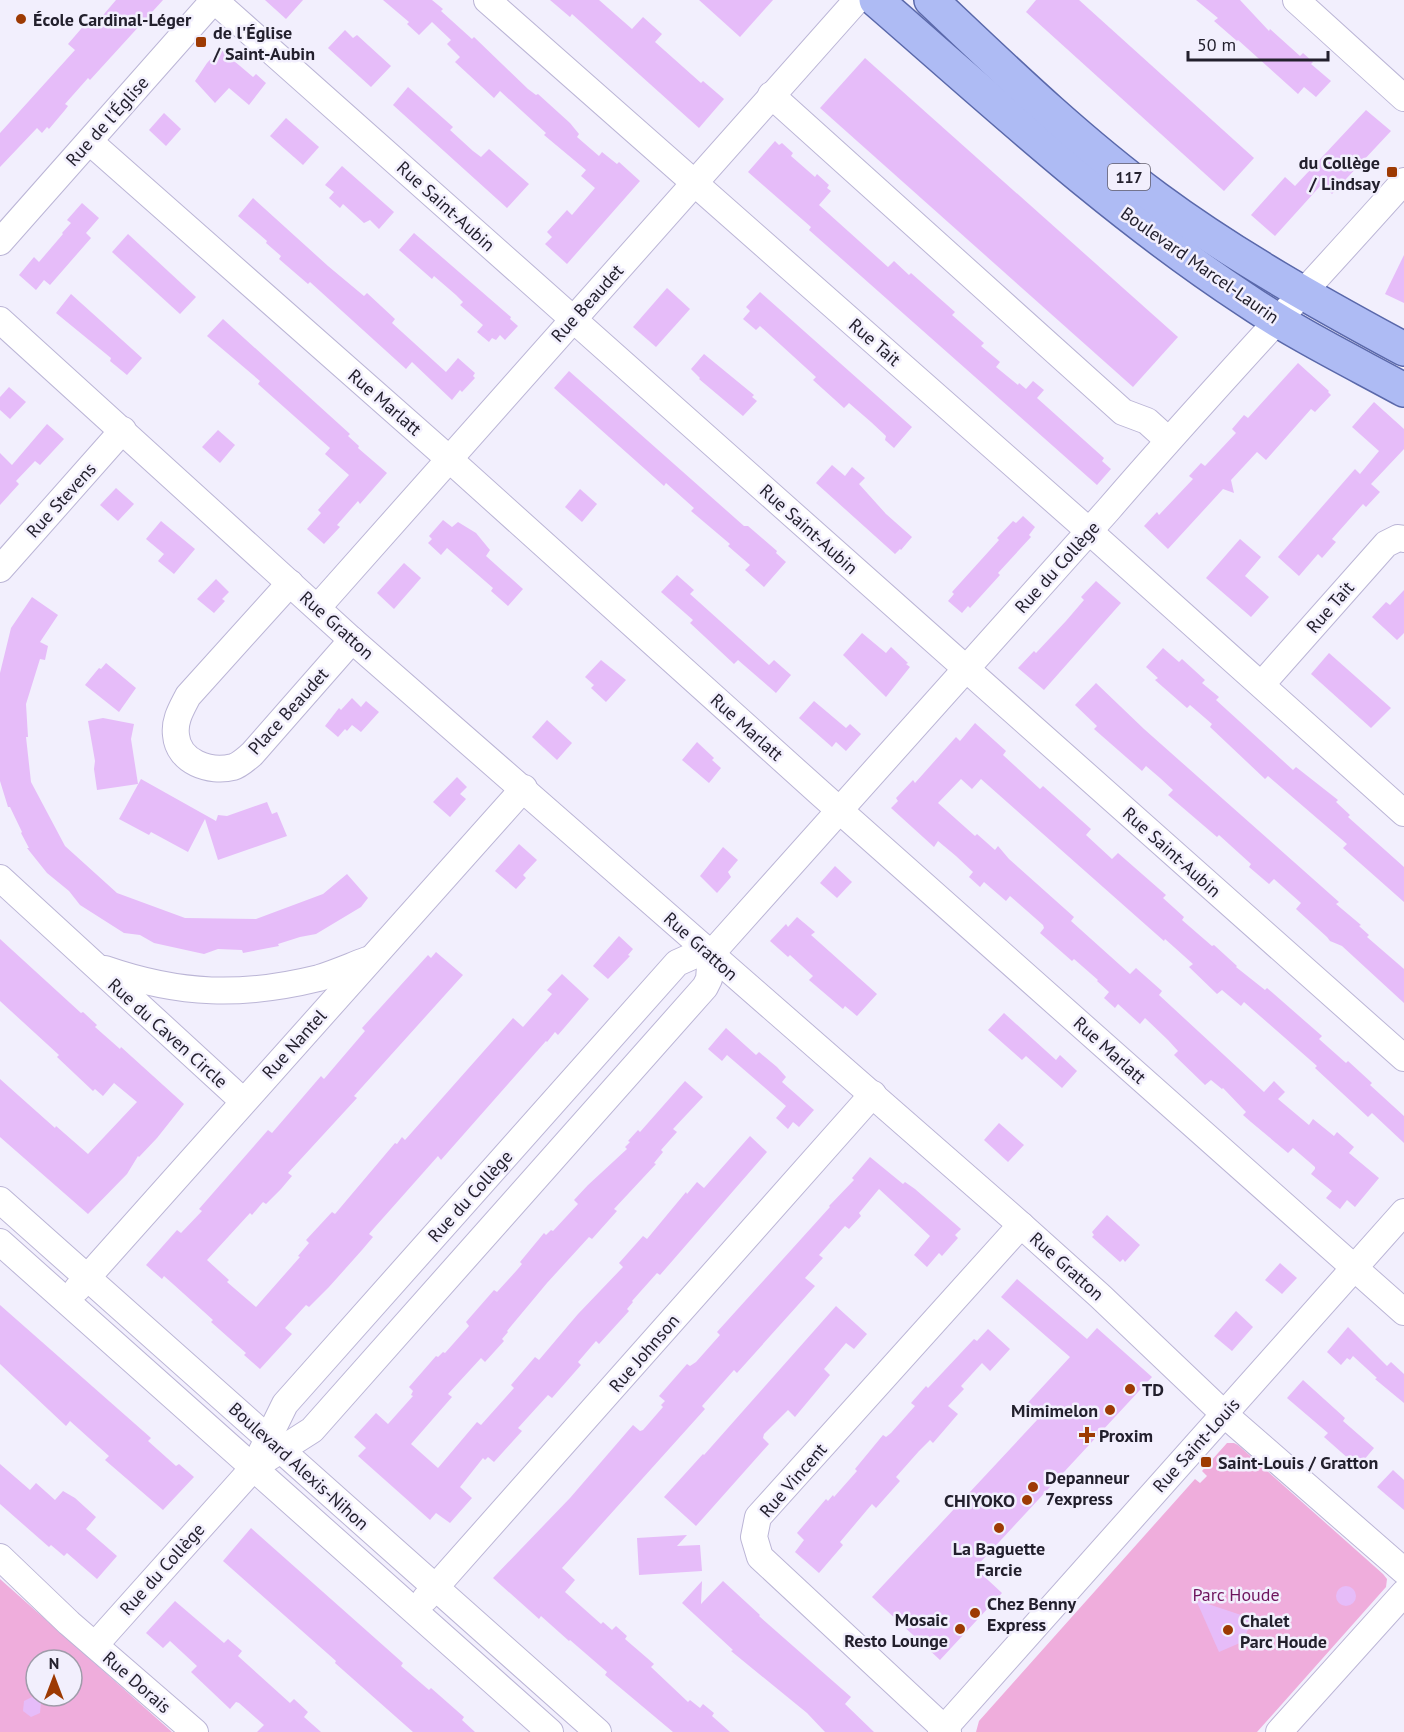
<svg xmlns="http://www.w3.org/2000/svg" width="1404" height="1732" font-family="'PT Sans',sans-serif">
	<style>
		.green { fill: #efaddc; fill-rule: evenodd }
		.building { fill: #e6bcf9 }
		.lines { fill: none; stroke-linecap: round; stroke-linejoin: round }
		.minor-casing { stroke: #bbb5d6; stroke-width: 28 }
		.major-casing { stroke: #5a68aa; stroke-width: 36 }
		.minor { stroke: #fff; stroke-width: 26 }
		.major { stroke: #aebbf4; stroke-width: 33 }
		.poi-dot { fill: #9d3a03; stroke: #f2effd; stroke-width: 2 }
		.labels { text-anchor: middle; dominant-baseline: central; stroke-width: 5; stroke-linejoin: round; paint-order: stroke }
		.shield { fill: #f2effd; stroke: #615e6b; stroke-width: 1.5 }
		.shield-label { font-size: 16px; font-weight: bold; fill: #23202d }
		.poi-label { font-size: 18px; font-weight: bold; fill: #23202d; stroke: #f2effd; text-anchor: start }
		.street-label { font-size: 18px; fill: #23202d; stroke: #f2effd }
		.park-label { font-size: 18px; fill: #6e145e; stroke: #f2effd }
	</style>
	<rect width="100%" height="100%" fill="#f2effd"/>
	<!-- green -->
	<g class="green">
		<polygon points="1227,1443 1234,1443 1238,1445 1383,1574 1387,1579 1386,1587 1257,1732 976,1732 979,1721 1195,1479 1200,1483 1207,1476 1202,1471"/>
		<path d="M0 1579 172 1732H0ZM36 1660H72V1696H36Z"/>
	</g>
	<!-- building -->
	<g class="building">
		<polygon points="116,0 163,0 90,80 88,78 65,104 68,106 65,110 49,129 47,127 42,133 37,128 0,167 0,133 75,50 68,44 87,22 93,27"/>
		<polygon points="265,0 303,0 286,19"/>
		<polygon points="383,0 432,0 443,9 441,11 472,39 474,37 528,89 536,95 538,94 570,123 579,134 577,137 599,156 602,152 617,164 619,162 640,181 567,264 545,244 552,237 547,232 567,210 572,215 595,188 581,176 586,170 544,135 546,133 500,91 494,98 455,62 460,57 447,44 451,40 432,22 419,35 407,24 409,22"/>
		<polygon points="550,0 599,0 632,29 643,17 662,34 655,42 701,83 703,81 724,99 699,128 572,14 570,17"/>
		<polygon points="699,0 773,0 740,37"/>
		<polygon points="1036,0 1079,0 1254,158 1224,191 1026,12"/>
		<polygon points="1196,0 1240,0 1269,31 1270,29 1300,56 1303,53 1313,62 1311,64 1331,81 1316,97 1304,87 1298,94 1238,40 1237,41 1214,21 1218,18"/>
		<polygon points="345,30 353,38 357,35 391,66 371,87 328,48"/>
		<polygon points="220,49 253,77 256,74 266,83 249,105 229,88 215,103 195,81 207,63"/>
		<polygon points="865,58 1178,337 1133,387 820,108"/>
		<polygon points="408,87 453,127 450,130 473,151 481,157 489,149 529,184 507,208 393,105"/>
		<polygon points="1366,110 1391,131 1332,194 1322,184 1275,236 1251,215 1285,177 1295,186"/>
		<polygon points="164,113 181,129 166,146 149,130"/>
		<polygon points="286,118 319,147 303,165 270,136"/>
		<polygon points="775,141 779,145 782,143 793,153 791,156 815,177 817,174 829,185 827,188 831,191 819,205 888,267 894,261 909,275 911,273 955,312 952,315 984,343 981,346 1000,362 996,367 1018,385 1019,383 1026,389 1033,381 1044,390 1037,398 1104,458 1102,461 1111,469 1097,485 809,230 811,227 748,172"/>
		<polygon points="342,166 394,212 379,229 370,220 364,223 343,204 340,208 329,198 334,192 325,185"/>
		<polygon points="253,198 328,266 364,296 367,293 395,319 392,323 446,372 458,358 475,373 473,376 475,378 462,392 460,390 452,400 412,362 406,369 310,282 308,284 279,259 281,256 266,243 267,241 238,216"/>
		<polygon points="82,203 99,218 86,233 91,238 50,285 44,280 36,290 19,275 34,257 39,262 63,234 62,233 71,223 67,220"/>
		<polygon points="414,233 511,317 510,319 518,326 505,340 500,335 496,340 492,338 489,342 477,332 483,325 460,305 463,302 456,295 434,276 432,279 399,250"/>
		<polygon points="128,234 196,297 180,314 112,252"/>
		<polygon points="1404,255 1404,303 1385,294"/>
		<polygon points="667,288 690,309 656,347 633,327"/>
		<polygon points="760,292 912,427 894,448 885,440 886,436 871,422 849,403 844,408 813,380 816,377 760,326 756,330 743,319 750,311 746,307"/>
		<polygon points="71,294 142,358 127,375 110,361 111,358 56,313"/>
		<polygon points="223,319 350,434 348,436 359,446 358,448 387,473 360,504 358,501 337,525 340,527 324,544 307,529 321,513 318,510 349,475 325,454 330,448 258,384 260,381 207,336"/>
		<polygon points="704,354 754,395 752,397 757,401 743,416 699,379 700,378 691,369"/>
		<polygon points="1298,363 1329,391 1328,392 1331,395 1315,412 1311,409 1266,460 1257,452 1231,480 1234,493 1223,489 1168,549 1144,526 1157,512 1159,515 1193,479 1189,476 1201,463 1205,466 1236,433 1232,429 1244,415 1248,418"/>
		<polygon points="569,371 744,526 748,526 777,551 776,553 786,562 764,587 745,570 750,565 728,546 730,544 691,511 694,508 666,483 664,486 554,388"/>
		<polygon points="9,387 26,402 10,419 0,410 0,397"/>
		<polygon points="1374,402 1404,429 1404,449 1371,484 1380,492 1366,507 1363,504 1332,539 1336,542 1322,558 1318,554 1299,576 1278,557 1355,469 1360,474 1379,451 1352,427"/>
		<polygon points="47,424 64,439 40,465 35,461 16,481 19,484 0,505 0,453 12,465"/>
		<polygon points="218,430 235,445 220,463 202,447"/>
		<polygon points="832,465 845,476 852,467 865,478 859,484 886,514 912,537 901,550 900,549 895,554 816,483"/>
		<polygon points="116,488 134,504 118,521 100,505"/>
		<polygon points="580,489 597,504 582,522 565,507"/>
		<polygon points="1023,516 1035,527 1029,535 1031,537 998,573 1000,575 970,608 968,606 962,613 948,601 954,594 952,592 999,540 997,538 1013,521 1016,523"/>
		<polygon points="443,520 452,527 458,522 476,533 490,550 486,556 523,589 508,606 491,591 493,588 447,548 441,555 428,543 432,539 429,536"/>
		<polygon points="161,521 195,549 174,574 158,561 164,554 146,539"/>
		<polygon points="1240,539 1261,557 1245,576 1269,597 1251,617 1206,578"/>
		<polygon points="404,563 421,578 394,609 377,593"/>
		<polygon points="677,575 694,590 690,594 769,665 774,660 791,675 776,693 738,660 734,664 690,623 693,620 661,592"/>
		<polygon points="216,579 229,592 222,599 225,601 214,613 197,599"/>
		<polygon points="1096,581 1121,603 1044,690 1018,668 1034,651 1036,653 1066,621 1084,600 1081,597"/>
		<polygon points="1404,590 1404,633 1397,640 1372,617 1386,602 1390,605"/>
		<polygon points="32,597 58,615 40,642 48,646 45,660 40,659 26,704 28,737 26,737 31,782 65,846 117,893 185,918 256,919 323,894 347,874 368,898 361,907 316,934 300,937 278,944 279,946 243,953 242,950 218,949 204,954 154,943 140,935 124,933 80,905 69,891 47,873 27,848 29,848 21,833 22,832 10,807 8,807 0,781 0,673 11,628"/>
		<polygon points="862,633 886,653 891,647 908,663 906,664 910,667 886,697 843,655"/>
		<polygon points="1163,648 1179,662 1182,659 1205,680 1202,683 1219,697 1216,700 1293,770 1296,767 1338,800 1336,802 1350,815 1348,817 1404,867 1404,902 1343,848 1347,844 1268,776 1265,779 1210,727 1212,724 1190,705 1187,708 1155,680 1158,678 1146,667"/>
		<polygon points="1329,653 1391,708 1371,728 1311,674"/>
		<polygon points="601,660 626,680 606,702 591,688 594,685 585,677"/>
		<polygon points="106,663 136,688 119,712 85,685 99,668 101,669"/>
		<polygon points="1096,683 1144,729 1339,902 1336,904 1361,925 1359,926 1369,935 1367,937 1404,969 1404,1003 1342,946 1330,941 1327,937 1296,909 1301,903 1274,879 1269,884 1249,867 1251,864 1219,835 1217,837 1168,795 1173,790 1160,778 1146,766 1142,771 1094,729 1097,726 1075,705"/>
		<polygon points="352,698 361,707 366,701 379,712 361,732 352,725 347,731 345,729 338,737 325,726 339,708 341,710"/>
		<polygon points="814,701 846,728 850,724 861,734 846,751 836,742 832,747 799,718"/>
		<polygon points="103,718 134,724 131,739 138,784 97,790 94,769 95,761 88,721"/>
		<polygon points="547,720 572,743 557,760 532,737"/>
		<polygon points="975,723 1006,751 1003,755 1040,789 1043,786 1091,829 1086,835 1112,859 1118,853 1166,895 1163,898 1184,917 1182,920 1212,946 1214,945 1237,966 1236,967 1265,990 1267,988 1322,1036 1319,1039 1346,1063 1348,1061 1372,1083 1370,1085 1404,1116 1404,1143 1372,1113 1368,1117 1315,1068 1317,1066 1244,1002 1241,1006 1222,990 1217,994 1189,967 1193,964 1165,939 1164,941 981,779 972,789 961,779 938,803 975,836 977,834 995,850 998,846 1009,859 1074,917 1071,921 1130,974 1136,968 1162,991 1159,995 1264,1092 1274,1081 1285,1092 1278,1099 1309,1125 1313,1119 1334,1136 1337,1132 1354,1147 1349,1153 1379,1178 1355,1207 1347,1200 1340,1209 1326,1198 1332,1191 1311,1174 1315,1169 1315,1167 1293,1148 1288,1153 1251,1122 1243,1115 1246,1112 1223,1088 1222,1089 1211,1080 1205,1085 1174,1055 1178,1051 1168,1040 1145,1018 1140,1024 1118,1004 1115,1008 1104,998 1109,992 1097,981 1098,980 1074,959 1072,961 1040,933 1044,928 1043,925 1010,896 1006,901 984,882 980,887 969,877 973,872 956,856 938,841 934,847 891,808 898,801 896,798 913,780 915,783 956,737 960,741"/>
		<polygon points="697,742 714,758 712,760 721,768 709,783 682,760"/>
		<polygon points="457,777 467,787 460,794 466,799 450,817 433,802"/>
		<polygon points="141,779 216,821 218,815 227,816 267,802 272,814 277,812 287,836 218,860 205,819 188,852 151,832 149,835 119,819"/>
		<polygon points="519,844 537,860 523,875 526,878 516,889 495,871"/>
		<polygon points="723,847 738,860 728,872 731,877 717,893 700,876"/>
		<polygon points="835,866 852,882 837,898 820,883"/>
		<polygon points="797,917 815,932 811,935 877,994 857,1016 845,1006 843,1009 809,980 813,976 790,955 788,957 770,941 786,924 788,927"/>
		<polygon points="619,936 633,949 628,955 630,956 608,979 593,966"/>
		<polygon points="0,939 81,1013 83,1012 97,1025 95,1027 120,1049 121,1047 184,1104 157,1138 139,1157 138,1156 127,1174 88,1214 0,1137 0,1079 55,1128 56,1126 88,1154 137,1102 114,1083 103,1096 95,1089 93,1091 57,1057 59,1055 0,1001"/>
		<polygon points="436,952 463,975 354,1096 357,1098 288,1173 292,1176 281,1189 266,1204 263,1202 252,1215 250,1213 207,1260 229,1280 227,1282 256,1307 300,1257 298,1256 309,1243 306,1240 332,1212 335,1214 395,1143 397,1144 402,1137 405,1140 513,1018 523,1027 552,994 547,990 562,974 589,999 558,1035 555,1032 547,1042 546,1041 441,1160 438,1156 375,1227 369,1234 373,1237 362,1250 329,1287 309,1307 306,1305 285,1328 292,1334 260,1369 244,1355 246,1353 211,1322 213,1320 173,1284 164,1276 162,1279 146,1265 177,1230 181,1233 202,1211 199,1209 268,1130 272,1133 321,1076 324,1079 365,1031 362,1028 428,955 431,958"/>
		<polygon points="1004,1013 1056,1060 1060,1055 1077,1071 1062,1088 1026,1056 1022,1060 988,1030"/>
		<polygon points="726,1028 756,1055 759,1052 777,1067 786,1077 782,1082 814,1110 799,1127 793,1122 788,1129 776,1118 786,1106 727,1055 722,1061 708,1049"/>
		<polygon points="685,1081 703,1097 673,1129 677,1132 661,1150 663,1152 654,1163 656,1164 614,1209 617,1211 592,1239 589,1237 547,1283 507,1331 508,1332 502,1339 504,1341 485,1362 481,1358 448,1394 452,1397 411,1444 438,1468 477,1422 481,1425 514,1388 511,1385 535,1357 539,1360 578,1314 623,1267 619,1263 643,1236 647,1239 686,1192 687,1194 697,1182 704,1188 750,1136 767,1152 660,1275 657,1273 632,1301 633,1302 627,1309 629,1311 599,1344 596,1341 578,1362 581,1365 552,1398 548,1395 518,1428 522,1431 494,1462 488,1457 485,1460 483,1458 460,1487 472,1498 450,1523 436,1513 430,1520 358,1456 366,1448 354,1437 376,1413 388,1424 413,1396 411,1395 413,1391 409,1387 436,1356 438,1357 443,1352 445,1353 469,1326 466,1322 494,1290 497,1292 517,1270 522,1264 520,1262 544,1233 546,1235 551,1230 553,1231 578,1204 574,1200 588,1185 627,1149 625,1147 630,1142 628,1141 638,1130 640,1132"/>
		<polygon points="999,1123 1024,1145 1008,1162 984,1140"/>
		<polygon points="870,1157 903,1184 905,1182 915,1189 961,1229 955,1235 958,1238 942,1256 939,1253 927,1267 914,1255 930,1236 879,1189 859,1213 861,1216 849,1229 845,1226 819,1255 823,1258 805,1278 815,1286 737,1373 734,1370 702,1406 705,1409 562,1568 575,1580 565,1592 601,1624 603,1622 612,1630 616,1626 627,1636 625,1639 654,1664 651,1667 688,1702 690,1700 700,1708 703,1704 714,1713 712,1716 730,1732 673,1732 605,1675 607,1672 570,1640 569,1641 541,1616 539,1619 493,1578 570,1498 633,1425 640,1431 643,1430 663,1407 661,1405 665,1401 659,1396 687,1364 690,1366 696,1362 720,1335 717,1332 830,1207 829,1206 854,1180 852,1178"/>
		<polygon points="1107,1215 1140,1245 1125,1262 1123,1259 1120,1262 1092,1237 1094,1235 1092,1232"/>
		<polygon points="1280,1263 1297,1278 1282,1294 1265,1280"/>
		<polygon points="1017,1279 1087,1339 1097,1328 1152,1377 975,1568 1002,1593 940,1660 872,1597 1037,1420 1023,1408 1070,1357 1001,1297"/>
		<polygon points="0,1305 151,1438 148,1441 176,1466 179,1464 194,1477 163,1510 105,1460 109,1456 70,1421 66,1426 0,1364"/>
		<polygon points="836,1306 867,1334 854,1349 846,1343 824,1369 830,1375 795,1417 788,1410 764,1434 763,1438 769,1444 696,1526 664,1497 703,1454 704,1455"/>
		<polygon points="1236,1311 1253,1327 1232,1351 1214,1336"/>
		<polygon points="1348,1327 1387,1366 1391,1362 1404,1374 1404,1403 1375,1379 1377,1378 1353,1356 1350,1360 1347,1358 1341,1365 1327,1352"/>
		<polygon points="988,1329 1010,1349 990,1371 982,1363 961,1386 964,1389 948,1406 958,1414 933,1443 930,1440 919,1451 896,1477 900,1481 876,1508 872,1504 840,1542 843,1545 819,1573 795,1552 804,1540 797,1533 826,1499 828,1501 833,1495 834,1497 857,1471 855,1469 883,1435 886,1437 891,1433 915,1406 911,1403 926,1386 928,1388 974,1339 977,1341"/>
		<polygon points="1303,1380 1345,1418 1343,1421 1374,1448 1358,1467 1324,1437 1328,1433 1287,1398"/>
		<polygon points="0,1464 30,1490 36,1483 55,1500 63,1491 75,1498 96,1517 86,1529 117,1556 97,1579 67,1553 64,1556 51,1545 49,1547 0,1504"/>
		<polygon points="1393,1470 1404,1480 1404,1510 1377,1487"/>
		<polygon points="251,1528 403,1663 401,1666 429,1690 431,1688 464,1717 462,1720 475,1732 413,1732 335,1663 336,1661 223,1561"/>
		<polygon points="687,1535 677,1546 700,1545 702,1571 639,1575 637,1538"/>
		<polygon points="702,1581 701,1604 723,1581 760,1615 759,1616 851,1697 845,1704 874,1732 825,1732 807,1713 731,1651 733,1650 682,1603"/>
		<circle cx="1346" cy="1596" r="10"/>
		<polygon points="1196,1600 1253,1619 1242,1642 1219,1652"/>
		<polygon points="175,1601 224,1643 228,1639 242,1651 238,1656 290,1703 294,1699 308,1712 304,1717 321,1732 257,1732 264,1725 239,1703 236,1702 230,1709 191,1672 197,1666 170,1641 163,1648 146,1633"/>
		<polygon points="32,1697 41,1703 40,1713 31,1717 23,1711 24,1701"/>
	</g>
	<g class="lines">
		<defs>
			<g id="minor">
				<polyline points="214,0 1404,1058"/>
				<polyline points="487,0 1089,531 1404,813"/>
				<polyline points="1296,0 1404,98"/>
				<polyline points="771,95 1123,412 1147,421 1168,440"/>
				<polyline points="90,142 448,458 820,793 1404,1312"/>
				<polyline points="0,242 214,0"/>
				<polyline points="0,320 352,640 1021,1225 1100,1296 1224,1414 1404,1571"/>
				<polyline points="0,569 123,430"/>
				<path d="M290 583 188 696C182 708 174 720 176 735 178 762 210 773 233 767 240 765 247 758 252 754L352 640"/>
				<polyline points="318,607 857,0"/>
				<polyline points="1262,684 1386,544 1398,538 1404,539"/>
				<polyline points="0,878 243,1101"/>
				<path d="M105 969C180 995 242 997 319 978 335 973 351 966 367 960"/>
				<polyline points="0,1200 598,1732"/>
				<polyline points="0,1242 550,1732"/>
				<polyline points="77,1289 524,788"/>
				<path d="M254 1467 312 1430 705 987 709 979 711 954 1108 510C1204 398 1306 291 1404 181"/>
				<polyline points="0,1557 69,1623 195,1732"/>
				<polyline points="425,1599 873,1094"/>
				<polyline points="95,1645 247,1475 254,1467 285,1404 677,963 695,955 711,954"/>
				<polyline points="941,1732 1404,1212"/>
				<polyline points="948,1732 760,1557 754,1537 758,1517 1021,1225"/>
				<polyline points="1279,1732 1404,1593"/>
			</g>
			<g id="major">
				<path d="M876 0C996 104 1112 212 1246 300 1296 334 1351 361 1404 390"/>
				<path d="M931 0C1004 69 1075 138 1156 198 1233 255 1319 303 1404 349"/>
			</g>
		</defs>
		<!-- minor casing -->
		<use href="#minor" class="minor-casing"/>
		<!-- major casing -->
		<use href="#major" class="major-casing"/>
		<!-- minor -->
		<use href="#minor" class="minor"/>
		<!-- major -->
		<use href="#major" class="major"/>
	</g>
	<!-- markers -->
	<g class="poi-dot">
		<circle cx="21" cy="19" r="6"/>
		<rect x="195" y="36" width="12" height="12" rx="3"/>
		<rect x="1386" y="166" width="12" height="12" rx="3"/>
		<circle cx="1130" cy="1389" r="6"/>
		<circle cx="1110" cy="1410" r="6"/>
		<path d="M1084 1426h6v6h6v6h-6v6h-6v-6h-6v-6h6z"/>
		<rect x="1200" y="1456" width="12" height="12" rx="3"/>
		<circle cx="1033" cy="1487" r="6"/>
		<circle cx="1027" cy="1500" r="6"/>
		<circle cx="999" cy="1528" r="6"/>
		<circle cx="975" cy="1613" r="6"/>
		<circle cx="960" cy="1629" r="6"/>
		<circle cx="1228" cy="1630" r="6"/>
	</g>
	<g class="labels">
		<!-- shield labels -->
		<rect class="shield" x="1108" y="164" width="42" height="26" rx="4.5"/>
		<g class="shield-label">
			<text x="1129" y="177">117</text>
		</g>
		<!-- poi labels -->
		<g class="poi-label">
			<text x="33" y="19">École Cardinal-Léger</text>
			<text x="213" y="32">de l'Église<tspan x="213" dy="21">/ Saint-Aubin</tspan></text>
			<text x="1380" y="162" text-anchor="end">du Collège<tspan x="1380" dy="21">/ Lindsay</tspan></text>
			<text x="1142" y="1389">TD</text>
			<text x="1098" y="1410" text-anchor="end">Mimimelon</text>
			<text x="1099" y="1435">Proxim</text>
			<text x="1218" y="1462">Saint-Louis / Gratton</text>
			<text x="1045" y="1477">Depanneur<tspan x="1045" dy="21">7express</tspan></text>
			<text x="1015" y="1500" text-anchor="end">CHIYOKO</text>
			<text x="999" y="1548" text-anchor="middle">La Baguette<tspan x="999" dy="21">Farcie</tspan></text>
			<text x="987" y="1603">Chez Benny<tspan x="987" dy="21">Express</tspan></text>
			<text x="948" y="1619" text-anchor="end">Mosaic<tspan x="948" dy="21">Resto Lounge</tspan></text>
			<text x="1240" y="1620">Chalet<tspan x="1240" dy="21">Parc Houde</tspan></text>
		</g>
		<!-- street labels -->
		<g class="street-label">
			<text transform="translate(107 121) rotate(-48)">Rue de l'Église</text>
			<text transform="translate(446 206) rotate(42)">Rue Saint-Aubin</text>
			<text transform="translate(1200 265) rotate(35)">Boulevard Marcel-Laurin</text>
			<text transform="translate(587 303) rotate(-48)">Rue Beaudet</text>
			<text transform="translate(875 342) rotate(41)">Rue Tait</text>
			<text transform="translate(385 402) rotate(41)">Rue Marlatt</text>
			<text transform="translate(61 500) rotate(-48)">Rue Stevens</text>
			<text transform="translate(809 529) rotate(42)">Rue Saint-Aubin</text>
			<text transform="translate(1057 567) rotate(-48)">Rue du Collège</text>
			<text transform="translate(1330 607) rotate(-49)">Rue Tait</text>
			<text transform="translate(337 625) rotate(42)">Rue Gratton</text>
			<text transform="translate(288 711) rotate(-48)">Place Beaudet</text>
			<text transform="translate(747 727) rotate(42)">Rue Marlatt</text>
			<text transform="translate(1172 852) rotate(42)">Rue Saint-Aubin</text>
			<text transform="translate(701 946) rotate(42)">Rue Gratton</text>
			<text transform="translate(168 1033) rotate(42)">Rue du Caven Circle</text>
			<text transform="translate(294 1044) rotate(-48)">Rue Nantel</text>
			<text transform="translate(1110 1050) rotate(42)">Rue Marlatt</text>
			<text transform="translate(470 1196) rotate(-48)">Rue du Collège</text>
			<text transform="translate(1067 1266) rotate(42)">Rue Gratton</text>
			<text transform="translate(644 1353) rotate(-49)">Rue Johnson</text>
			<text transform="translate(1196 1445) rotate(-48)">Rue Saint-Louis</text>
			<text transform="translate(299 1466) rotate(42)">Boulevard Alexis-Nihon</text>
			<text transform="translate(793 1480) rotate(-49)">Rue Vincent</text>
			<text transform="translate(162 1569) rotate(-48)">Rue du Collège</text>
			<text transform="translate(137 1682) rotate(41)">Rue Dorais</text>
		</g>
		<!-- park labels -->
		<g class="park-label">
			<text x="1236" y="1594">Parc Houde</text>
		</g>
	</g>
	<!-- north arrow -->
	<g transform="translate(54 1678)"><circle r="28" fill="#f2effd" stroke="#9f9caa" stroke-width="1.5"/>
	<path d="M0-4.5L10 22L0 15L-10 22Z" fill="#9d3a03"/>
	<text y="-9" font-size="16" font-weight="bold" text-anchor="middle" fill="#23202d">N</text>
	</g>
	<!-- scale -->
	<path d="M1188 51v9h140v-9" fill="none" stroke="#23202d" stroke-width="3"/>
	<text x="1197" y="51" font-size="18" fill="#23202d" stroke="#f2effd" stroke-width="4.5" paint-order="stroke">50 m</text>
</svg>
